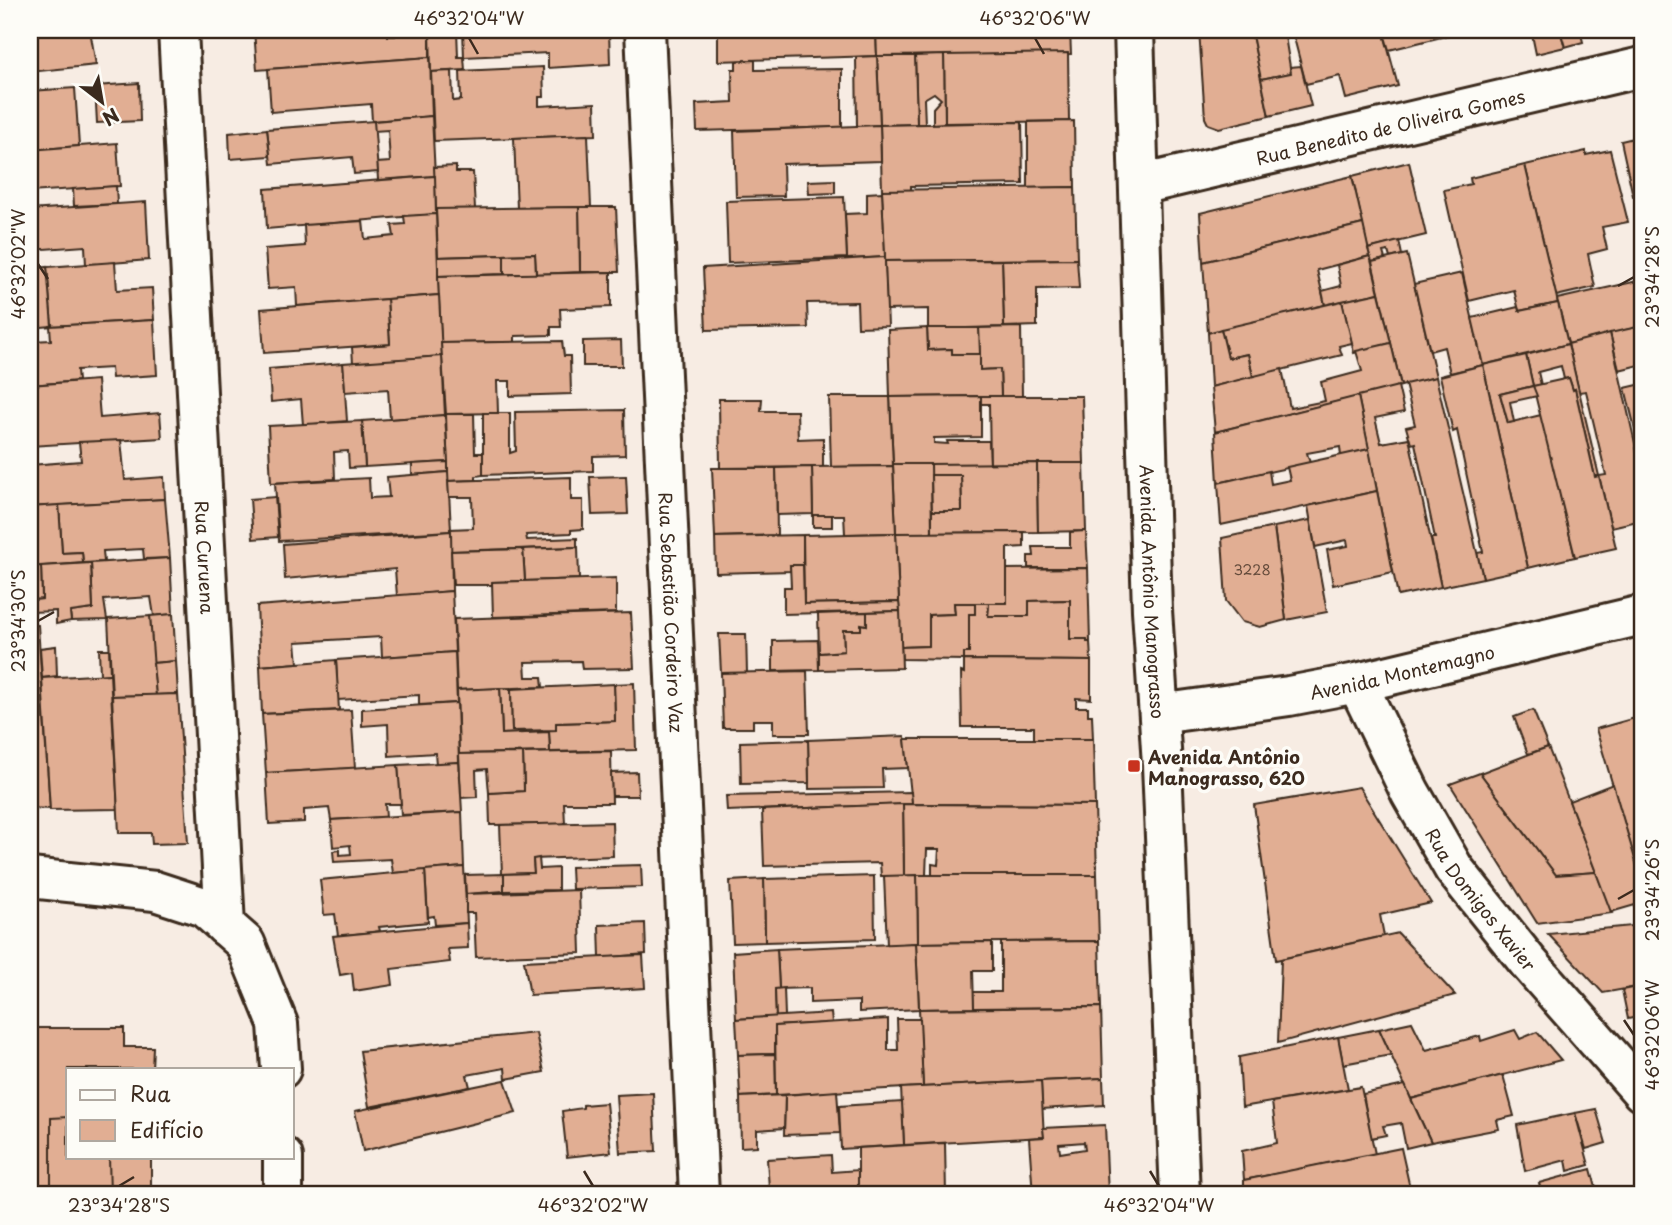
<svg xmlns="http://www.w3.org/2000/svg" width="1672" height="1225" font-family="'Playpen Sans',sans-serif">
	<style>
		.building { fill: #e1ae93; stroke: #3b2a1e; stroke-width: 2; fill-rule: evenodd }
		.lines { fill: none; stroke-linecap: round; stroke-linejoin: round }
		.minor-casing { stroke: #3b2a1e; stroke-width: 44 }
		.tertiary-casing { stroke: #3b2a1e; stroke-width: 44 }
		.secondary-casing { stroke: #3b2a1e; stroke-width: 44 }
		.minor { stroke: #fdfcf7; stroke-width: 38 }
		.tertiary { stroke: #fdfcf7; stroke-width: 38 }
		.secondary { stroke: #fdfcf7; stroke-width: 38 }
		.ticks { fill: none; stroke: #3b2a1e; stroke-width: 2.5 }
		.poi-dot { fill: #c8321e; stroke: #fdfcf7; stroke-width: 2.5 }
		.labels { text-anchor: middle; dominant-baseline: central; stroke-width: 7; stroke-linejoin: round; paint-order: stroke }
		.number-label { font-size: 14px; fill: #644b3b }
		.street-label { font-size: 18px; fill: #3b2a1e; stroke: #fdfcf7 }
		.poi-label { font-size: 18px; font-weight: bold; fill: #3b2a1e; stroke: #fdfcf7; text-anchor: start }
		.neatline { fill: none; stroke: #3b2a1e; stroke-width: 2.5 }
		.ticks-label { font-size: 18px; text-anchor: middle; fill: #3b2a1e }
	</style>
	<rect width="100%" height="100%" fill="#f7ece3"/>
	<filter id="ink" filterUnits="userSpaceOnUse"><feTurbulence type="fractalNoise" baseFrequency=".0143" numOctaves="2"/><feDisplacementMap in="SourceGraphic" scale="14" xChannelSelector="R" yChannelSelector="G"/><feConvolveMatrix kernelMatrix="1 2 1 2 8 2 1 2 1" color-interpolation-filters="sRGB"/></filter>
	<g filter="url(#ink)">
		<!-- building -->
		<g class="building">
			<polygon points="30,30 90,30 96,65 30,72"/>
			<polygon points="254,30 387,30 387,36 395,36 395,30 430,30 430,57 257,70"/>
			<polygon points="430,30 457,30 458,57 464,57 465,70 431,72"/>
			<polygon points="463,30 609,30 610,64 548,68 548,53 464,57"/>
			<polygon points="718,30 876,30 877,56 718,61"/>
			<polygon points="876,30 1070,30 1071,54 877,56"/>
			<polygon points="1199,30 1251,30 1269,116 1219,128 1208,124 1205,118"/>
			<polygon points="1251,30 1284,30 1291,73 1261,79"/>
			<polygon points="1292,30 1383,30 1398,86 1346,99 1340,76 1306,84"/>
			<polygon points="1383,30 1462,30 1462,32 1389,50"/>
			<polygon points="1531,30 1560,30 1565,47 1536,54"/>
			<polygon points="1560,30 1580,30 1583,42 1565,47"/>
			<polygon points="1068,53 1069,121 945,123 944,55"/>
			<polygon points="944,55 945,123 933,124 933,108 941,99 934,93 924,99 925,124 917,124 915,56"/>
			<polygon points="877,56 915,56 917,124 880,125"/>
			<polygon points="877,56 880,125 857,126 856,57"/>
			<polygon points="430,57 432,116 372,121 371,104 271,112 268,69"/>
			<polygon points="755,60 755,70 842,69 842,127 697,131 696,104 733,102 732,69 736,69 736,61"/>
			<polygon points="1301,66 1311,106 1269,116 1261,79 1291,73 1290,67"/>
			<polygon points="543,67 544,97 539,97 539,106 595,103 596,135 434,141 431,72 452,71 453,101 461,100 460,71"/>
			<polygon points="139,83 140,121 97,123 95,86"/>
			<polygon points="75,88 79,146 30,150 30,91"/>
			<polygon points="432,116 435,176 378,180 377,163 390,162 388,130 374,131 374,121"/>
			<polygon points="374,121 378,172 354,174 352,157 271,164 267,129"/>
			<polygon points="1074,121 1075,187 1028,188 1028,122"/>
			<polygon points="1022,122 1023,184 911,186 911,190 882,190 880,125"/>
			<polygon points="880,125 881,161 783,164 784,196 736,197 734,131"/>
			<polygon points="267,129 270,156 230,159 229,133"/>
			<polygon points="588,135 591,207 517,208 514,138"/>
			<polygon points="1642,136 1642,193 1633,196 1621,141"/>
			<polygon points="117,143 120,186 30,192 30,150"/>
			<polygon points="1610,150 1628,222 1602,227 1607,249 1588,254 1595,287 1556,296 1525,165 1586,151 1586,155"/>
			<polygon points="1409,162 1426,235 1368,249 1352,176"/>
			<polygon points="1525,165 1558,303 1519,311 1514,290 1469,301 1444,190 1471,184 1470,178"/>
			<polygon points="456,166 456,172 473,172 475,209 436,209 434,167"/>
			<polygon points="435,176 436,214 267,229 265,189"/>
			<polygon points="1352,176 1363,224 1203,262 1200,213"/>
			<polygon points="835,180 835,193 809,194 808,181"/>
			<polygon points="116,186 117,204 74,206 73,189"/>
			<polygon points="1075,187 1077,259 885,261 882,190"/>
			<polygon points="882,192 885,257 847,259 845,214 867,213 867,193"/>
			<polygon points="844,197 847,258 728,263 726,201"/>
			<polygon points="146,202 149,260 86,265 85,246 30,250 30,210"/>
			<polygon points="579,207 616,207 619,272 580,272"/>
			<polygon points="579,207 580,272 536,274 535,254 438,257 436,209"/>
			<polygon points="436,214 439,295 297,306 296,287 268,289 265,249 305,246 304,225 363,221 365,239 394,236 392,225 405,224 404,216"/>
			<polygon points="1363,224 1370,256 1317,270 1325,305 1208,333 1203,262"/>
			<polygon points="1399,241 1402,255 1390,258 1388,251 1383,252 1385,259 1372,262 1368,249"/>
			<polygon points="535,254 536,274 504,274 504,255"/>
			<polygon points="1407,254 1436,377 1401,386 1372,262"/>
			<polygon points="504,255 504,274 438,276 438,257"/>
			<polygon points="1370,256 1379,293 1325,305 1322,291 1341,286 1337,265"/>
			<polygon points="885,257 888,326 858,327 857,302 807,303 808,328 706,330 703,268"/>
			<polygon points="1077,259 1079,288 1037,289 1037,326 1004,327 1002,260"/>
			<polygon points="1002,260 1004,327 928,329 928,309 887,310 885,261"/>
			<polygon points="115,262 117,290 152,288 154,320 52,326 47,267"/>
			<polygon points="47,267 52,326 30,328 30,268"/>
			<polygon points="611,272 611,307 560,309 561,327 551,327 551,335 515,336 515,342 441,343 438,276"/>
			<polygon points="1462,273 1483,365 1450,373 1444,347 1430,351 1414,284"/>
			<polygon points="1642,280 1642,326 1568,344 1557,299"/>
			<polygon points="1379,293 1391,343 1354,353 1342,301"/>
			<polygon points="439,295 442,356 353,363 352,347 390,344 387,299"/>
			<polygon points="387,299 390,344 264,353 261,309"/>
			<polygon points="1342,301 1352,343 1339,346 1342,355 1253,377 1248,354 1228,358 1221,329"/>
			<polygon points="1558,303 1568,344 1483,365 1472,318 1518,307 1519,311"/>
			<polygon points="154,320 157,375 112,378 111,368 77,370 78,381 30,385 30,328 32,341 51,340 50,326"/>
			<polygon points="1642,326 1642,380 1639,365 1619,370 1610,333"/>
			<polygon points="1021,327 1022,396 1001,396 1000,369 980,370 979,328"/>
			<polygon points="927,328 979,328 980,354 952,354 952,349 928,350"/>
			<polygon points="927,328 928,350 952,349 952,354 980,354 980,370 1000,369 1001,396 890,397 888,330"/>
			<polygon points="1221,329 1228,358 1248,354 1253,377 1211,387 1208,333"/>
			<polygon points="1610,333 1642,474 1642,520 1611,527 1599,476 1606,475 1586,391 1579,392 1568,344"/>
			<polygon points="621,340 622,366 583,366 583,341"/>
			<polygon points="562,341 564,356 570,356 571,394 510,396 510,381 497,381 498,413 446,414 441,343"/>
			<polygon points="1391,343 1401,386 1215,432 1211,387 1282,369 1290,408 1325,401 1321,382 1362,371 1356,351"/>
			<polygon points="1568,344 1599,476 1595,477 1575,389 1573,390 1569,378 1564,379 1561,366 1538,372 1541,385 1533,386 1526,355"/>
			<polygon points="1526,355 1533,386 1500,394 1508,423 1541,415 1575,557 1528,568 1483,365"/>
			<polygon points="442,356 445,415 390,419 388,389 345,392 343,363"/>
			<polygon points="343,363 347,421 303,425 301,399 271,402 269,369"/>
			<polygon points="1483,365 1528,568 1483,578 1477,553 1483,552 1457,430 1453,432 1440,376"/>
			<polygon points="1436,377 1483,578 1441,587 1431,538 1435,538 1415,443 1411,444 1406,427 1415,425 1405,384"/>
			<polygon points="1569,378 1573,390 1575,389 1595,477 1599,476 1616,548 1575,557 1533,386"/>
			<polygon points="97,380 100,418 160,413 162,438 30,446 30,385"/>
			<polygon points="1642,384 1642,457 1625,388"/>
			<polygon points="1398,386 1404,412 1375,418 1381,443 1409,438 1441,587 1398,596 1358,396"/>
			<polygon points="1533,386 1537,396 1510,402 1514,422 1508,423 1500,394"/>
			<polygon points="981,396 981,437 934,438 934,443 948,444 947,441 989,441 990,464 893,464 890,397"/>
			<polygon points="981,396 1082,396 1084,463 990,464 989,404 981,404"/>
			<polygon points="1358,396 1369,449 1341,456 1340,447 1307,453 1310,463 1218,483 1215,432"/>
			<polygon points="829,397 890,397 893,466 831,467"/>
			<polygon points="719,399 762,399 761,411 797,411 798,439 823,438 823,467 720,468"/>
			<polygon points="624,410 625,455 593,456 593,471 483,475 483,413 510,413 510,453 516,451 515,412"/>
			<polygon points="446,414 474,414 475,453 483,453 483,475 476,476 476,480 448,481"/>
			<polygon points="445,415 448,462 365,467 362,421"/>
			<polygon points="362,421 365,467 349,468 348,451 334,452 335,479 271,483 268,426"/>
			<polygon points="121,440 125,480 164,477 165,499 30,507 30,465 81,461 79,442"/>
			<polygon points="1369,449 1377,491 1221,525 1218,483 1269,471 1271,484 1290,480 1287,467"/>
			<polygon points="448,462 448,472 412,475 412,464"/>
			<polygon points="1037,463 1038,532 932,533 932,511 962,511 961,475 931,475 931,464"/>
			<polygon points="1037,463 1084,463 1086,531 1038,532"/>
			<polygon points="893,464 931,464 932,533 896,533"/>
			<polygon points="893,466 896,533 845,534 844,515 813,515 812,467"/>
			<polygon points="812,467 813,514 777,515 776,468"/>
			<polygon points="712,468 776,468 777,535 715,537"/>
			<polygon points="448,472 451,531 279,541 275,483 369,478 370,498 389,497 387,477"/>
			<polygon points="931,475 961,475 962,511 932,511"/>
			<polygon points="626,476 628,514 592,515 590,477"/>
			<polygon points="571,477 571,500 583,500 583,529 571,530 571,533 526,535 527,540 577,538 577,547 451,551 450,529 473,528 472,497 449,497 448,481"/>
			<polygon points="1377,491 1393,572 1333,585 1327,550 1348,546 1347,540 1315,547 1308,506"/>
			<polygon points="275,497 278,537 253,539 250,499"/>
			<polygon points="165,499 170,558 144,559 143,549 103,551 104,562 83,563 82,552 62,553 59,505"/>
			<polygon points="59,505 62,553 82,552 83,563 30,567 30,507"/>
			<rect x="813" y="515" width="19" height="12"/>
			<polygon points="1310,520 1327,612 1286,620 1274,527"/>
			<polygon points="1274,527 1286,620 1260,627 1242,622 1226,601 1222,538"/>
			<polygon points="451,531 452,591 397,596 395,569 285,579 283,544"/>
			<polygon points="1086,531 1088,568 1028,568 1028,556 1034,556 1033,547 1070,547 1070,532"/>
			<polygon points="1024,532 1024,547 1007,548 1007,603 954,603 955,614 929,615 929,646 901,647 896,533"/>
			<polygon points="896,533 899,602 804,604 803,535"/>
			<polygon points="803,535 803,565 790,565 791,571 716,573 715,537"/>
			<polygon points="578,547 579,579 525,581 523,549"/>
			<polygon points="523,549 525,581 492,582 492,585 453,585 451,551"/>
			<polygon points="170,558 173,614 154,616 151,597 104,600 107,620 71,621 70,612 93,609 91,563"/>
			<polygon points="91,563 93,609 70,612 71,621 56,624 56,611 30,612 30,600 42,599 41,566"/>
			<polygon points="790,565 803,565 804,604 899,602 900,611 784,614 784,587 791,587"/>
			<polygon points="41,566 42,599 30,600 30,567"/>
			<polygon points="1088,568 1090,642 1087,642 1087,639 1070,639 1070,600 1029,601 1029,616 988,616 989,603 1007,603 1007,569"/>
			<polygon points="616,578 616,613 493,617 492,582"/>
			<polygon points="452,591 455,652 382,657 381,637 296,642 298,663 260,666 257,606"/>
			<polygon points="1070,600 1070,639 1087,639 1087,642 1090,642 1091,661 964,660 964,653 969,653 969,614 975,614 975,603 989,603 988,616 1029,616 1029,601"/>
			<polygon points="954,603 975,603 975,614 969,614 969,653 964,653 964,660 902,659 901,647 929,646 929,615 955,614"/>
			<polygon points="900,611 902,668 819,670 819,653 844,651 843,630 861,630 861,624 867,625 867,612"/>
			<polygon points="867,612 867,625 861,624 861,630 843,630 844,651 819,653 818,614"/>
			<polygon points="631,613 634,668 582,669 581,661 525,662 526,677 542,677 543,687 457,690 454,619"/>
			<polygon points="173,614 176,661 153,663 150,616"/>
			<polygon points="150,616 156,695 112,696 108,619"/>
			<polygon points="30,625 38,625 50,809 30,808"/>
			<polygon points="719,634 746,634 747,673 721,673"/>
			<polygon points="818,640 819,670 773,671 773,641"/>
			<polygon points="56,646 57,676 42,678 40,648"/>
			<polygon points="99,649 109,649 110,674 100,675"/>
			<polygon points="455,652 457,703 419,705 419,695 338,700 336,660"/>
			<polygon points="336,660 339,710 262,714 260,666"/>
			<polygon points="964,660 1091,661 1091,699 1076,698 1076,707 1088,707 1088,715 1092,715 1093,739 1034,739 1034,727 962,727 961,672 964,673"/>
			<polygon points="176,661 178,694 156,695 153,663"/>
			<polygon points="807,671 809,734 773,734 773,720 753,720 753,728 723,728 721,673"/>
			<polygon points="110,674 118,809 50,810 42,678"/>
			<polygon points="634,683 636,750 550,752 549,732 502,734 500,688 511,689 512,731 556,730 556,723 615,721 614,684"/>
			<polygon points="614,684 615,721 556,723 556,730 512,731 511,689"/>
			<polygon points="500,688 502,734 549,732 550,752 459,754 457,690"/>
			<polygon points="178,694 188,843 152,844 151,833 119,833 112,696"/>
			<polygon points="457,703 459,762 436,764 435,753 389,756 388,724 362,726 362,709"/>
			<polygon points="351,710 355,768 266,773 262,714"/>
			<polygon points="1533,710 1548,747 1528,754 1514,717"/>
			<polygon points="1642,716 1642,883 1596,729"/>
			<polygon points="905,736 908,768 882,769 883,788 809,789 808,740"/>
			<polygon points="905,739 1093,739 1095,805 912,804"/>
			<polygon points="808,740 809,783 741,784 740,742"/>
			<polygon points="1548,747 1569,801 1596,872 1556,875 1480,773"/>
			<polygon points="611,751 612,803 564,803 565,824 490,825 489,793 524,791 523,753"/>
			<polygon points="523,753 524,791 489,793 487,769 476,770 477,797 461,798 459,754"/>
			<polygon points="459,762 462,812 401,815 398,765"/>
			<polygon points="398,765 401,804 385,804 386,817 331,820 329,808 304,810 304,822 269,824 266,773"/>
			<polygon points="637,772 638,796 612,796 611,773"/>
			<polygon points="1480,773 1556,875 1596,872 1612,913 1537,923 1450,784"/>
			<polygon points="1613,784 1642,883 1642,903 1611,912 1569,801"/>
			<polygon points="1359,787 1431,903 1380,915 1384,936 1276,960 1254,805"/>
			<polygon points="911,792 912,804 727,811 726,796"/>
			<polygon points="903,804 1095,805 1097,875 932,875 932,864 938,865 939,849 927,849 926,875 904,876"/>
			<polygon points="903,804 904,876 881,876 880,863 764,866 762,810"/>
			<polygon points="462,812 464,867 393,873 391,859 334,862 333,851 340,850 340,855 351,854 350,845 333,847 331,820"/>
			<polygon points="612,822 613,856 533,859 534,873 502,874 500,825"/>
			<polygon points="539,858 540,869 558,868 558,890 504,891 504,874 534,873 533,859"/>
			<polygon points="641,865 642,887 572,889 571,867"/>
			<polygon points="464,867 467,923 435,925 434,916 428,917 425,870"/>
			<polygon points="425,870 428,922 379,927 380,931 338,936 335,914 324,915 320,880"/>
			<polygon points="504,874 504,891 466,894 465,875"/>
			<polygon points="917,875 1097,875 1099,941 918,943"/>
			<polygon points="917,875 918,943 887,945 884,876"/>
			<polygon points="874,876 875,939 765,942 764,879"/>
			<polygon points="764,879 765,942 733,943 730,881"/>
			<polygon points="579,890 581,953 476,957 474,913 466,913 466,894"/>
			<polygon points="467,923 468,948 448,949 450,962 391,969 393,985 354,991 352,973 340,975 333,936"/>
			<polygon points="645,923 646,954 600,958 599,925"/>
			<polygon points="1642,925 1642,986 1603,993 1548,934"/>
			<polygon points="1398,933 1455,995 1278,1043 1281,959"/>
			<polygon points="1099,941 1101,1007 974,1008 973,992 1001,992 1001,942"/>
			<polygon points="992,942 992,971 973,971 974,1008 919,1009 916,943"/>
			<polygon points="916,943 919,1009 859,1012 859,1001 810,1003 810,988 779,989 777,949"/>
			<polygon points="777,949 779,989 775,989 776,1017 736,1019 733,952"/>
			<polygon points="643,955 645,988 530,995 524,961"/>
			<polygon points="1642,986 1642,1016 1628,1019 1622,990"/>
			<polygon points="784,988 785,1016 776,1017 775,989"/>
			<polygon points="1101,1007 1103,1078 923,1087 919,1009"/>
			<polygon points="831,1013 832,1023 775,1026 775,1054 738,1055 736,1019"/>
			<polygon points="888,1019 888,1050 898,1050 897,1019 920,1019 923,1087 776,1095 775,1026"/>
			<polygon points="1412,1022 1426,1050 1480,1036 1481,1041 1515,1030 1520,1039 1537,1032 1561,1060 1411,1099 1379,1029"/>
			<polygon points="31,1028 124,1028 124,1047 153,1047 152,1069 68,1069 68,1157 151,1157 151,1195 30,1195"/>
			<polygon points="1379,1029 1391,1055 1343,1064 1338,1037"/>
			<polygon points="536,1033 544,1072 506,1079 505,1068 467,1075 470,1087 369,1107 360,1051"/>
			<polygon points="1338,1037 1348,1089 1242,1107 1239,1057"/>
			<polygon points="775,1054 776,1095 740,1097 738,1055"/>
			<polygon points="1503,1075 1514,1116 1497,1120 1499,1129 1431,1142 1411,1099"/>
			<polygon points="1103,1078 1104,1105 1042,1109 1041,1081"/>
			<polygon points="505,1080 516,1113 363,1151 355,1111"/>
			<polygon points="1041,1081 1044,1137 904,1145 901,1088"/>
			<polygon points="1405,1085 1411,1099 1431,1142 1406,1148 1401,1123 1383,1126 1386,1135 1371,1138 1363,1094"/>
			<polygon points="1361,1087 1375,1154 1244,1180 1242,1151 1277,1143 1272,1102"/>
			<polygon points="837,1091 840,1133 784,1135 785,1095"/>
			<polygon points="653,1093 656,1151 620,1153 616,1095"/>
			<polygon points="785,1095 784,1128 757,1130 757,1146 741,1147 740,1097"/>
			<polygon points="902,1102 904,1145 841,1149 839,1106"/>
			<polygon points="606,1103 611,1152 567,1157 562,1111 583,1108 583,1105"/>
			<polygon points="1596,1109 1606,1143 1586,1149 1575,1113"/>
			<polygon points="1575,1113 1589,1165 1568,1171 1566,1160 1525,1171 1517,1125"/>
			<polygon points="68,1117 68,1157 109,1157 110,1195 51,1195 51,1118"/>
			<path d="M1105 1125 1108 1195H1033L1029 1138 1044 1137 1043 1128ZM1084 1142 1085 1149 1060 1153 1059 1144Z"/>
			<polygon points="945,1143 946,1195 858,1195 858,1148"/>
			<polygon points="1401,1148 1410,1188 1375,1195 1244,1195 1244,1180"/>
			<polygon points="831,1155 832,1172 858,1170 858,1195 764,1195 764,1188 769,1188 767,1159"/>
			<polygon points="1591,1169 1598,1195 1542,1195 1539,1183"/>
		</g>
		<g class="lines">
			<defs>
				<g id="minor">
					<path id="s1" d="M178 30 225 926"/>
					<path id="s2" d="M645 30 699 1195"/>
					<path id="s3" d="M1140 185 1642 67"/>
					<path id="s4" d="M1357 683 1410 792 1454 869 1528 962 1642 1092"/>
				</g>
				<g id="tertiary">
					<path id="s5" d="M1134 30 1152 610 1162 765 1180 1195"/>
					<path id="s6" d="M1159 714 1289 696 1357 683 1642 615"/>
				</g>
				<g id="secondary">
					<polyline points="30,878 155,891 204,907 245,943 278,1024 281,1069"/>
					<polyline points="283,1157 283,1195"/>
				</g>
			</defs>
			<!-- minor casing -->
			<use href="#minor" class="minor-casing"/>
			<!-- tertiary casing -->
			<use href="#tertiary" class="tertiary-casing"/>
			<!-- secondary casing -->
			<use href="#secondary" class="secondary-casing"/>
			<!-- minor -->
			<use href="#minor" class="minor"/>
			<!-- tertiary -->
			<use href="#tertiary" class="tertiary"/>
			<!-- secondary -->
			<use href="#secondary" class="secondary"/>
		</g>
	</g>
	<!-- ticks -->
	<path class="ticks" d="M469 38 478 54M1035 38 1044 54M38 264 48 279M1618 286 1634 277M38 621 54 612M1618 899 1634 890M1624 1020 1634 1035M584 1171 593 1186M1150 1171 1159 1186M119 1186 134 1177"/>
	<!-- markers -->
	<rect class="poi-dot" x="1127" y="759" width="14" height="14" rx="3.5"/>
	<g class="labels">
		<!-- number labels -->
		<g class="number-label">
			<text x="1252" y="569">3228</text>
		</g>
		<!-- street labels -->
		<g class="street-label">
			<text stroke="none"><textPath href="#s3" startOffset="257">Rua Benedito de Oliveira Gomes</textPath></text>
			<text stroke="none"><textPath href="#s1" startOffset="528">Rua Curuena</textPath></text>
			<text stroke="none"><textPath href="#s5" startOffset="562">Avenida Antônio Manograsso</textPath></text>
			<text stroke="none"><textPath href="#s2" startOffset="583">Rua Sebastião Cordeiro Vaz</textPath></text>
			<text stroke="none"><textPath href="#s6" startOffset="247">Avenida Montemagno</textPath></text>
			<text stroke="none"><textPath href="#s4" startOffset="250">Rua Domigos Xavier</textPath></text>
		</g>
		<!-- poi labels -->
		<g class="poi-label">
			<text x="1148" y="756">Avenida Antônio<tspan x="1148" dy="21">Manograsso, 620</tspan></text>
		</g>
	</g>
	<!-- margin -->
	<rect width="1672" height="1225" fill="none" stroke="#fdfcf7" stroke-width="77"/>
	<!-- legend -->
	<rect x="66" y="1068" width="228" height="91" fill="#fdfcf7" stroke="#afa8a0" stroke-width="2"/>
	<rect x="80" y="1090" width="35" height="10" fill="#fdfcf7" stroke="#afa8a0" stroke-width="2"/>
	<text x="130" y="1102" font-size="21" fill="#3b2a1e">Rua</text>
	<rect x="80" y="1120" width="35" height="21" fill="#e1ae93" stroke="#afa8a0" stroke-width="2"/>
	<text x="130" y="1138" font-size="21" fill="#3b2a1e">Edifício</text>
	<!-- north arrow -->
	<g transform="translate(102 102) rotate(149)" stroke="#fdfcf7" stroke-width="5" paint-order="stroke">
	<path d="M0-5L12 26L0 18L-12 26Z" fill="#3b2a1e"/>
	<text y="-10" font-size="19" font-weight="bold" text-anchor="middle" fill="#3b2a1e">N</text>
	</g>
	<rect x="38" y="38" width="1596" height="1148" class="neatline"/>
	<g class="ticks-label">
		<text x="469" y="25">46°32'04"W</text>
		<text x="1035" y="25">46°32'06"W</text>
		<text transform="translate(19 264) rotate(-90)" y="6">46°32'02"W</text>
		<text transform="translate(1653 277) rotate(-90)" y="6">23°34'28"S</text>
		<text transform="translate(19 621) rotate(-90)" y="6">23°34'30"S</text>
		<text transform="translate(1653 890) rotate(-90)" y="6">23°34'26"S</text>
		<text transform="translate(1653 1035) rotate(-90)" y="6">46°32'06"W</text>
		<text x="119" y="1212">23°34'28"S</text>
		<text x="593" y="1212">46°32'02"W</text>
		<text x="1159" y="1212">46°32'04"W</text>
	</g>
</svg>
